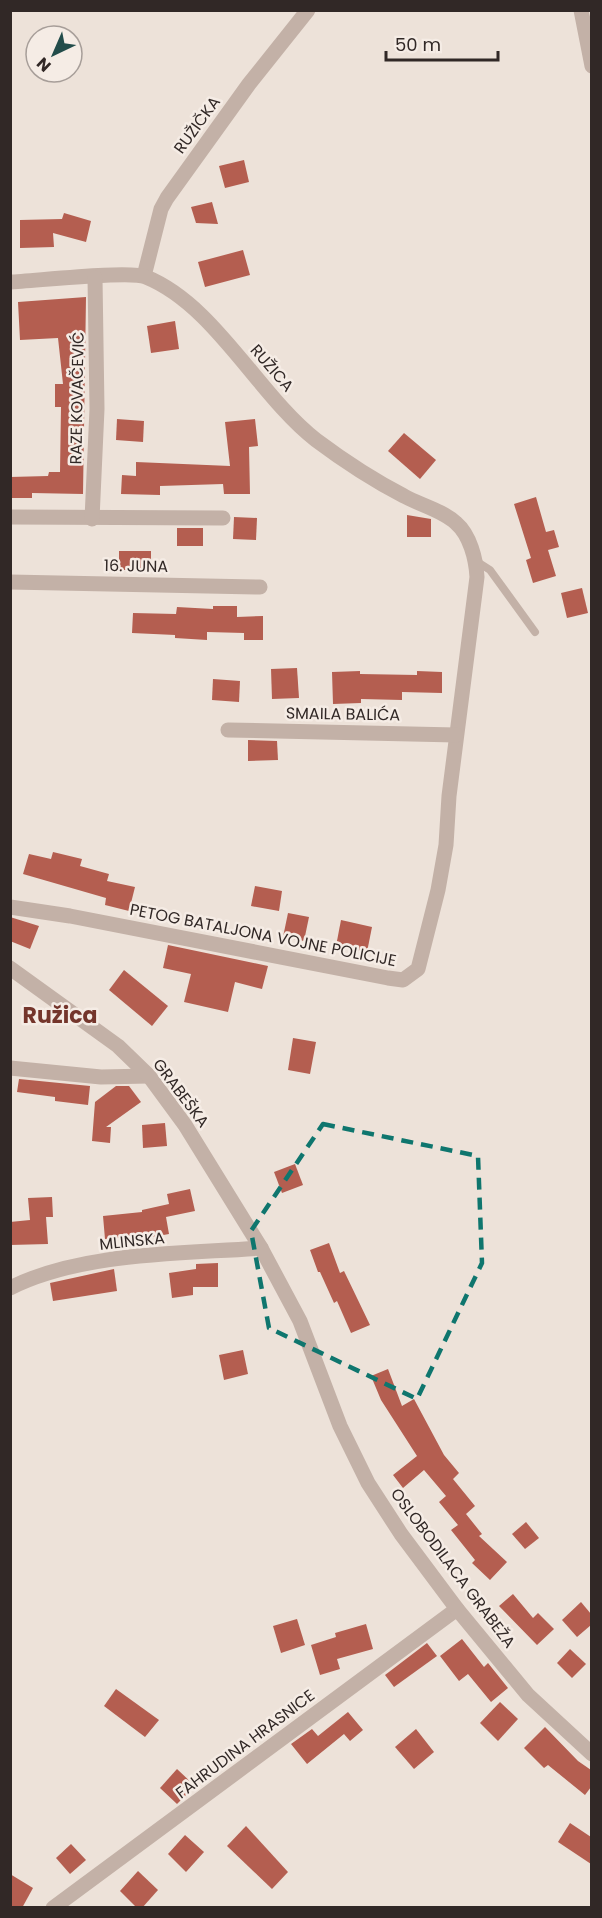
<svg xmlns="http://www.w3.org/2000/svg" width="602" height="1918" font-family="Poppins,sans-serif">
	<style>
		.building { fill: #b45e50 }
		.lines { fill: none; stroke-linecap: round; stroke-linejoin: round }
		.service { stroke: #c3b1a7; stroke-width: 8 }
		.minor { stroke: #c3b1a7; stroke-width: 15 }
		.tertiary { stroke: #c3b1a7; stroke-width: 15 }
		.marked { fill: none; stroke: #0f766e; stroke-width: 4.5; stroke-dasharray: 12 8; stroke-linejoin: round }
		.labels { text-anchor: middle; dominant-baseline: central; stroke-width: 5; stroke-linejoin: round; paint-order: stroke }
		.street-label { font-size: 16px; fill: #312826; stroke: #f5ece5 }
		.district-label { font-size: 22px; font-weight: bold; fill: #74352b; stroke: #f5ece5 }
	</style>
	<rect width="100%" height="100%" fill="#ede2d9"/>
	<!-- building -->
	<g class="building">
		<polygon points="244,160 249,182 225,188 219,166"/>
		<polygon points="212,202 218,224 196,223 191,207"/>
		<polygon points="64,213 91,221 86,242 53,233 54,247 20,248 20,220 62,219"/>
		<polygon points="243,250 250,275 205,287 198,262"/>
		<polygon points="86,297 83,494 32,493 32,498 10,498 10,477 48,476 49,472 60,472 61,407 55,407 55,384 63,384 58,338 20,340 18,302"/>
		<polygon points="175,321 179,349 151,353 147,326"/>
		<polygon points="117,419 144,421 143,442 116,440"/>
		<polygon points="255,419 258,446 249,447 250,494 224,494 223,484 160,486 160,495 121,494 122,475 136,476 136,462 230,466 225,422"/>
		<polygon points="404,433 436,460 420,479 388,451"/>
		<polygon points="536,497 546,532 554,530 559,547 548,550 556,576 533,583 526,560 531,558 514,504"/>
		<polygon points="407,515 431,519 431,537 407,537"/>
		<polygon points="234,517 257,518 256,540 233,539"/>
		<rect x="177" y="528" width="26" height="18"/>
		<rect x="119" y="551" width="32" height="19"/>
		<polygon points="582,588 588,613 567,618 561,593"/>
		<polygon points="213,606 237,606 237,617 263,616 263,640 244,640 244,633 207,632 207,640 175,638 175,635 132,633 133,613 176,614 177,607 213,609"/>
		<polygon points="297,668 299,698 272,699 271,669"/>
		<polygon points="360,671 360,674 417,675 417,671 442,672 442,693 402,692 402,700 361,699 361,703 333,704 332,672"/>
		<polygon points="213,679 240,681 239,702 212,700"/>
		<polygon points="248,740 277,741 278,760 248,761"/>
		<polygon points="53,852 82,859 80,866 109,874 107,881 135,887 129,911 105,905 106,898 23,874 29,854 51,859"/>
		<polygon points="255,886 282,891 279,911 251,906"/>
		<polygon points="288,913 309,917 304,941 283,937"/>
		<polygon points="10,917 39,926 30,949 10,941"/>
		<polygon points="341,920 372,927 367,952 336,946"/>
		<polygon points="168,945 268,966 262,989 235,982 228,1012 184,1002 191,974 163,968"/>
		<polygon points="124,970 168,1006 152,1026 109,990"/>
		<polygon points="293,1038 316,1042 310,1074 288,1070"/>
		<polygon points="19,1079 90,1086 88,1105 55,1101 55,1097 17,1092"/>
		<polygon points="116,1086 129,1086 141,1102 106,1127 111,1127 110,1143 92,1141 95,1102"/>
		<polygon points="165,1123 167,1146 143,1148 142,1125"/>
		<polygon points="295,1164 303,1185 282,1193 274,1172"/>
		<polygon points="190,1189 195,1211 166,1217 169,1234 147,1238 147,1236 105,1239 103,1216 142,1212 142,1210 169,1204 167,1194"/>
		<polygon points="52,1197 53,1217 46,1217 48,1244 10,1245 10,1222 30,1220 28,1198"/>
		<polygon points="329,1243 340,1273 344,1271 370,1325 351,1333 337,1301 334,1303 320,1272 318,1272 310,1250"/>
		<polygon points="218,1263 218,1287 193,1287 193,1295 172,1298 169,1273 196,1269 196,1264"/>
		<polygon points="114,1269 117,1291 53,1301 50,1283"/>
		<polygon points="243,1350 248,1374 224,1380 219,1355"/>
		<polygon points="388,1369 402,1406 414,1399 444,1455 459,1473 453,1479 475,1506 466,1514 482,1534 479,1536 507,1562 490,1580 472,1563 475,1560 451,1530 458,1525 439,1502 446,1496 424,1470 403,1488 393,1475 417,1456 381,1400 371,1376"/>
		<polygon points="526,1522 539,1538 525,1549 512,1534"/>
		<polygon points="513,1594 533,1618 538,1613 554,1629 537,1645 499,1606"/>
		<polygon points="581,1602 591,1614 591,1625 577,1637 562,1620"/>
		<polygon points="297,1619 305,1645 281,1653 273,1626"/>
		<polygon points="366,1624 373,1649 337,1659 340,1669 320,1675 311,1645 336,1637 335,1633"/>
		<polygon points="462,1639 484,1667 488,1663 508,1688 491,1702 468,1674 459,1681 440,1656"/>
		<polygon points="427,1643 437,1656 394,1687 385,1675"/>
		<polygon points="570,1649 586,1664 572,1678 557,1663"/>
		<polygon points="116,1689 159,1720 145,1737 104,1706"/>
		<polygon points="500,1702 518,1719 498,1741 480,1723"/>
		<polygon points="348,1712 363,1730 350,1741 344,1734 307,1764 291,1744 312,1729 318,1736"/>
		<polygon points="545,1727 578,1761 591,1770 591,1787 585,1795 548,1765 544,1768 524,1748"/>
		<polygon points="416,1729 434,1752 414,1769 395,1747"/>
		<polygon points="177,1769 195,1786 177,1804 160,1788"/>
		<polygon points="570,1823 591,1837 591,1864 558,1842"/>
		<polygon points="246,1826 288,1872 272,1889 227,1846"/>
		<polygon points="185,1835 204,1852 186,1872 168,1854"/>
		<polygon points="71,1844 86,1860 70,1874 56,1858"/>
		<polygon points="138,1871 158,1890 142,1908 137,1908 120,1891"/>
		<polygon points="10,1874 33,1888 22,1908 10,1908"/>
	</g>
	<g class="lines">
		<!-- service -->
		<polyline class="service" points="476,561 490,570 535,632"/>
		<!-- minor -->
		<g class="minor">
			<polyline points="581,10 592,66"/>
			<polyline points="144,276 161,209 167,198 249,84 308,10"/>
			<path d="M10 282C35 281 130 270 146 277 215 305 258 395 316 440 344 461 373 480 404 496 420 505 442 510 456 523 470 535 476 559 477 577L449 796 446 845 438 890 418 969 403 980 388 978 70 916 10 907"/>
			<polyline points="10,517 223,518"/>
			<polyline points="92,519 97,409 95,278"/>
			<polyline points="10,582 260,587"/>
			<polyline points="228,730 456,735"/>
			<polyline points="10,1068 101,1077 149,1076"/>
			<path d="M10 1288C81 1252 182 1254 261 1248"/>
			<polyline points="53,1908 457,1609"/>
		</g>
		<!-- tertiary -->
		<polyline class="tertiary" points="10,968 118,1046 149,1076 185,1125 261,1248 300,1321 340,1426 368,1483 401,1534 457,1609 528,1695 592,1754"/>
	</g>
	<!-- marked area -->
	<path class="marked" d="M323 1124 478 1156 482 1263 417 1399 269 1328 251 1231Z"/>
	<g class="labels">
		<!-- street labels -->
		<g class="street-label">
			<text transform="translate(197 125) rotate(-54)">RUŽIČKA</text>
			<text transform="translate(272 368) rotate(49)">RUŽICA</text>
			<text transform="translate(77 398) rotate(-89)">RAZE KOVAČEVIĆ</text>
			<text transform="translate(136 566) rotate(1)">16. JUNA</text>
			<text transform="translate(343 714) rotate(1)">SMAILA BALIĆA</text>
			<text transform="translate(263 935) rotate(11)">PETOG BATALJONA VOJNE POLICIJE</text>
			<text transform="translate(181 1093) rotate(53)">GRABEŠKA</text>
			<text transform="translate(132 1241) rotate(-6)">MLINSKA</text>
			<text transform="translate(453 1568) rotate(53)">OSLOBODILACA GRABEŽA</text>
			<text transform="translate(245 1744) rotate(-37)">FAHRUDINA HRASNICE</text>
		</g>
		<!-- district labels -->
		<g class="district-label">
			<text x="60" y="1015">Ružica</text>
		</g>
	</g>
	<!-- border -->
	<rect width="602" height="1918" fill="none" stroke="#312826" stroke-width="24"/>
	<!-- north arrow -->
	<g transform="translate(54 54) rotate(224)"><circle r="28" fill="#f5ece5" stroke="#a79e99" stroke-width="1.5"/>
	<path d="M0-4.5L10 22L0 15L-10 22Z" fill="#224c4a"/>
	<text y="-9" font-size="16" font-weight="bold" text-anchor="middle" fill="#312826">N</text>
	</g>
	<!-- scale -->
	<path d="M386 51v9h112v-9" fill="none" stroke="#312826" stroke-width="3"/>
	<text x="395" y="51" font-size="18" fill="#312826" stroke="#f5ece5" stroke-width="4.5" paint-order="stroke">50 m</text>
</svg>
